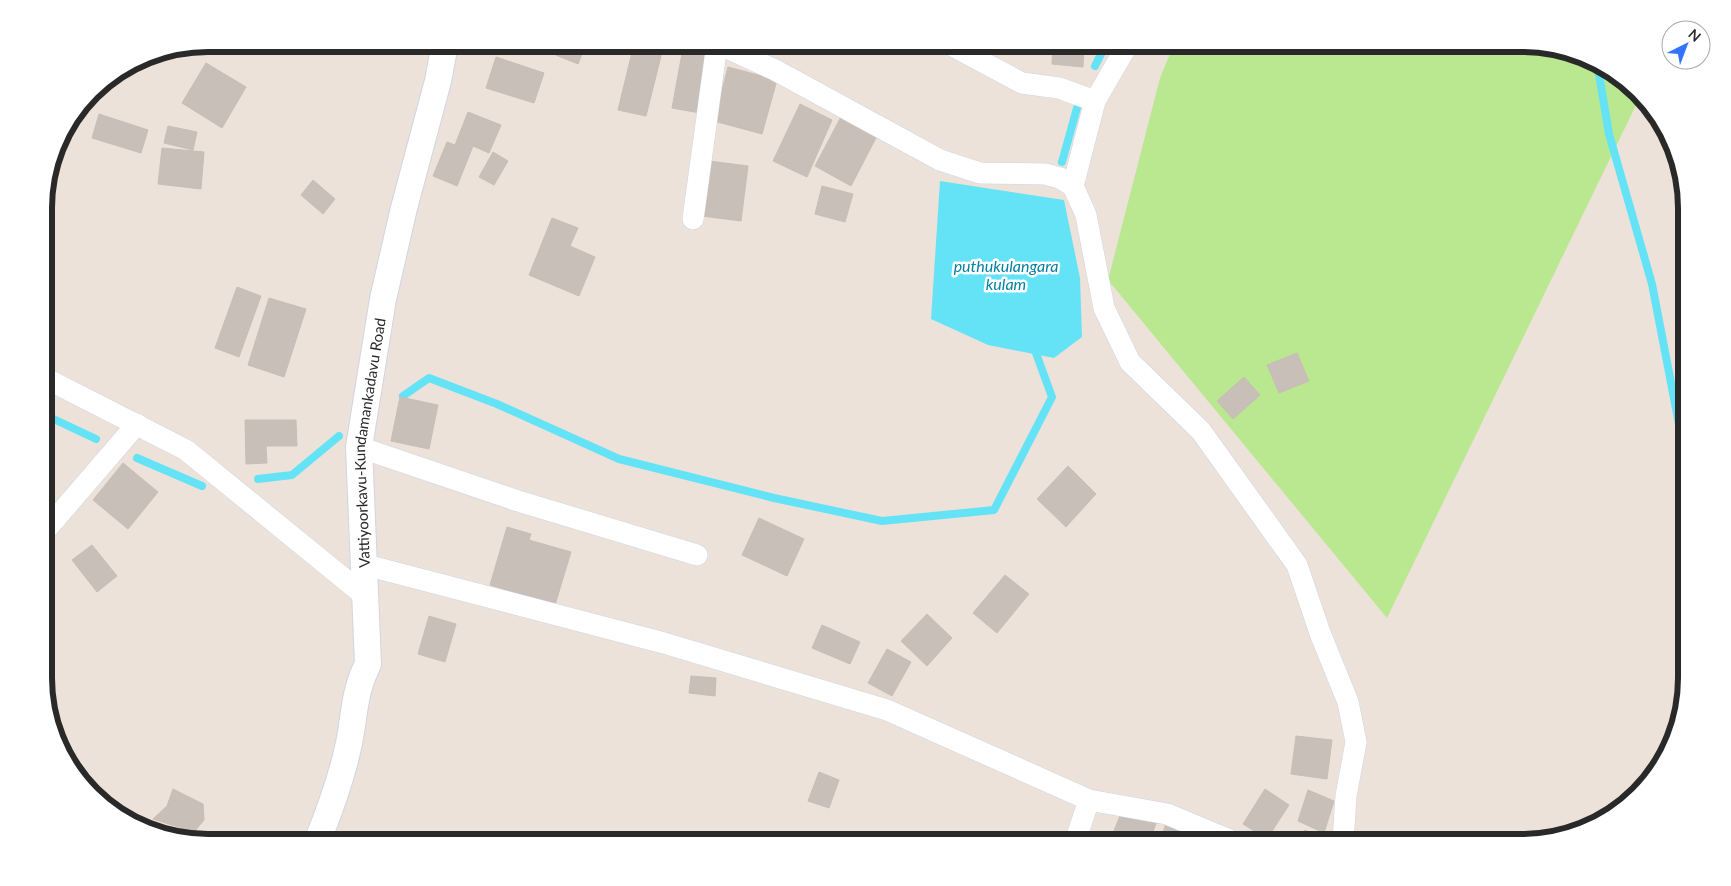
<svg xmlns="http://www.w3.org/2000/svg" width="1731" height="886" font-family="Lato,sans-serif">
	<style>
		.green { fill: #bae891 }
		.water { fill: #64e3f7 }
		.lines { fill: none; stroke-linecap: round; stroke-linejoin: round }
		.stream { stroke: #64e3f7; stroke-width: 8 }
		.building { fill: #c8bfb9; stroke: #c8beb3 }
		.minor-casing { stroke: #cfd5e3; stroke-width: 22 }
		.tertiary-casing { stroke: #cfd5e3; stroke-width: 28 }
		.minor { stroke: #fff; stroke-width: 21 }
		.tertiary { stroke: #fff; stroke-width: 26 }
		.labels { text-anchor: middle; dominant-baseline: central; stroke-width: 5; stroke-linejoin: round; paint-order: stroke }
		.street-label { font-size: 15px; fill: #292929; stroke: #fff }
		.water-label { font-size: 16px; font-style: italic; fill: #0380a2; stroke: #fff }
		.rim { fill: none; stroke: #292929; stroke-width: 6 }
	</style>
	<rect width="100%" height="100%" fill="#ede2d9"/>
	<!-- green -->
	<polygon class="green" points="1174,44 1522,44 1595,61 1639,99 1387,618 1108,280 1160,78"/>
	<!-- water -->
	<polygon class="water" points="940,181 1064,200 1080,278 1082,337 1054,358 988,345 931,319"/>
	<g class="lines">
		<!-- stream -->
		<g class="stream">
			<polyline points="1597,62 1609,134 1652,284 1687,466"/>
			<polyline points="1095,66 1106,44"/>
			<polyline points="1062,162 1077,108"/>
			<polyline points="403,396 429,378 497,404 619,459 774,498 882,521 994,510 1052,397 1033,345"/>
			<polyline points="45,415 96,439"/>
			<polyline points="137,458 202,486"/>
			<polyline points="258,479 292,475 339,436"/>
		</g>
	</g>
	<!-- building -->
	<g class="building">
		<polygon points="549,44 586,44 578,64 546,51"/>
		<polygon points="634,44 664,44 646,116 618,110"/>
		<polygon points="1053,44 1084,44 1083,67 1052,64"/>
		<polygon points="683,48 712,53 700,113 672,108"/>
		<polygon points="496,57 544,73 534,103 486,88"/>
		<polygon points="206,63 246,87 222,128 182,103"/>
		<polygon points="728,67 777,80 762,134 714,121"/>
		<polygon points="800,104 832,120 807,177 773,161"/>
		<polygon points="468,112 501,125 489,153 473,146 457,186 433,176 447,142 455,145"/>
		<polygon points="99,114 148,130 141,153 92,138"/>
		<polygon points="842,115 878,134 851,186 815,166"/>
		<polygon points="168,126 197,132 193,150 164,143"/>
		<polygon points="162,148 204,152 201,189 158,184"/>
		<polygon points="493,152 508,161 494,185 479,177"/>
		<polygon points="709,161 748,166 741,221 702,216"/>
		<polygon points="313,180 335,199 323,214 301,195"/>
		<polygon points="822,186 853,194 845,222 815,214"/>
		<polygon points="552,218 578,228 570,246 595,257 579,296 529,275"/>
		<polygon points="237,287 261,296 239,357 215,348"/>
		<polygon points="269,298 306,309 284,377 248,365"/>
		<polygon points="1297,353 1309,381 1279,393 1267,365"/>
		<polygon points="1244,377 1260,395 1233,419 1217,401"/>
		<polygon points="400,397 438,405 429,449 391,441"/>
		<polygon points="245,420 296,420 297,446 266,446 267,463 246,464"/>
		<polygon points="123,463 158,492 128,529 93,500"/>
		<polygon points="1068,466 1096,494 1066,527 1037,499"/>
		<polygon points="759,518 804,539 787,576 742,555"/>
		<polygon points="507,527 531,534 529,540 571,552 555,605 490,585"/>
		<polygon points="92,545 117,576 97,592 72,560"/>
		<polygon points="1005,575 1029,594 997,633 973,613"/>
		<polygon points="927,614 952,638 927,666 901,641"/>
		<polygon points="429,616 456,624 445,662 418,654"/>
		<polygon points="822,625 860,642 850,664 812,648"/>
		<polygon points="887,649 911,662 892,696 868,683"/>
		<polygon points="691,676 716,678 715,696 689,693"/>
		<polygon points="1296,736 1332,740 1327,779 1291,774"/>
		<polygon points="819,772 839,780 829,808 808,801"/>
		<polygon points="173,789 203,804 204,820 194,832 153,819 167,806"/>
		<polygon points="1265,789 1289,805 1267,839 1243,824"/>
		<polygon points="1308,790 1334,801 1324,833 1298,821"/>
		<polygon points="1123,808 1157,821 1149,842 1110,841"/>
		<polygon points="1167,820 1190,827 1185,842 1160,842"/>
		<polygon points="1305,830 1319,837 1317,842 1281,842 1284,834 1300,841"/>
	</g>
	<g class="lines">
		<defs>
			<g id="minor">
				<polyline points="718,44 775,70 940,160 980,173 1045,174 1060,178 1073,186 1086,215 1104,308 1130,362 1201,431 1297,565 1320,633 1348,702 1356,742 1346,796 1343,842"/>
				<polyline points="949,44 1022,83 1059,88 1095,101"/>
				<polyline points="1073,186 1095,101 1128,44"/>
				<polyline points="693,219 717,44"/>
				<polyline points="45,378 186,450 364,595"/>
				<polyline points="359,447 518,501 697,555"/>
				<polyline points="45,531 137,424"/>
				<polyline points="362,564 664,643 887,710 1089,800 1167,814 1234,842"/>
				<polyline points="1075,842 1089,800"/>
			</g>
			<g id="tertiary">
				<path id="s1" d="M317 842C330 810 342 777 349 743 355 713 354 691 368 664L359 447 383 299 404 208 438 81 445 44"/>
			</g>
		</defs>
		<!-- minor casing -->
		<use href="#minor" class="minor-casing"/>
		<!-- tertiary casing -->
		<use href="#tertiary" class="tertiary-casing"/>
		<!-- minor -->
		<use href="#minor" class="minor"/>
		<!-- tertiary -->
		<use href="#tertiary" class="tertiary"/>
	</g>
	<g class="labels">
		<!-- street labels -->
		<g class="street-label">
			<text stroke="none"><textPath href="#s1" startOffset="408">Vattiyoorkavu-Kundamankadavu Road</textPath></text>
		</g>
		<!-- water labels -->
		<g class="water-label">
			<text x="1006" y="265">puthukulangara<tspan x="1006" dy="18">kulam</tspan></text>
		</g>
	</g>
	<!-- crop -->
	<path d="M0 0H1731V886H0ZM208 52H1522A156 156 0 0 1 1678 208V678A156 156 0 0 1 1522 834H208A156 156 0 0 1 52 678V208A156 156 0 0 1 208 52Z" fill="#fff" fill-rule="evenodd"/>
	<path class="rim" d="M208 52H1522A156 156 0 0 1 1678 208V678A156 156 0 0 1 1522 834H208A156 156 0 0 1 52 678V208A156 156 0 0 1 208 52Z"/>
	<!-- north arrow -->
	<g transform="translate(1686 45) rotate(42)"><circle r="24" fill="#ffffff" stroke="#a9a9a9"/>
	<path d="M0-4L9 19L0 12L-9 19Z" fill="#3473ff"/>
	<text y="-8" font-size="14" font-weight="bold" text-anchor="middle" fill="#292929">N</text>
	</g>
</svg>
